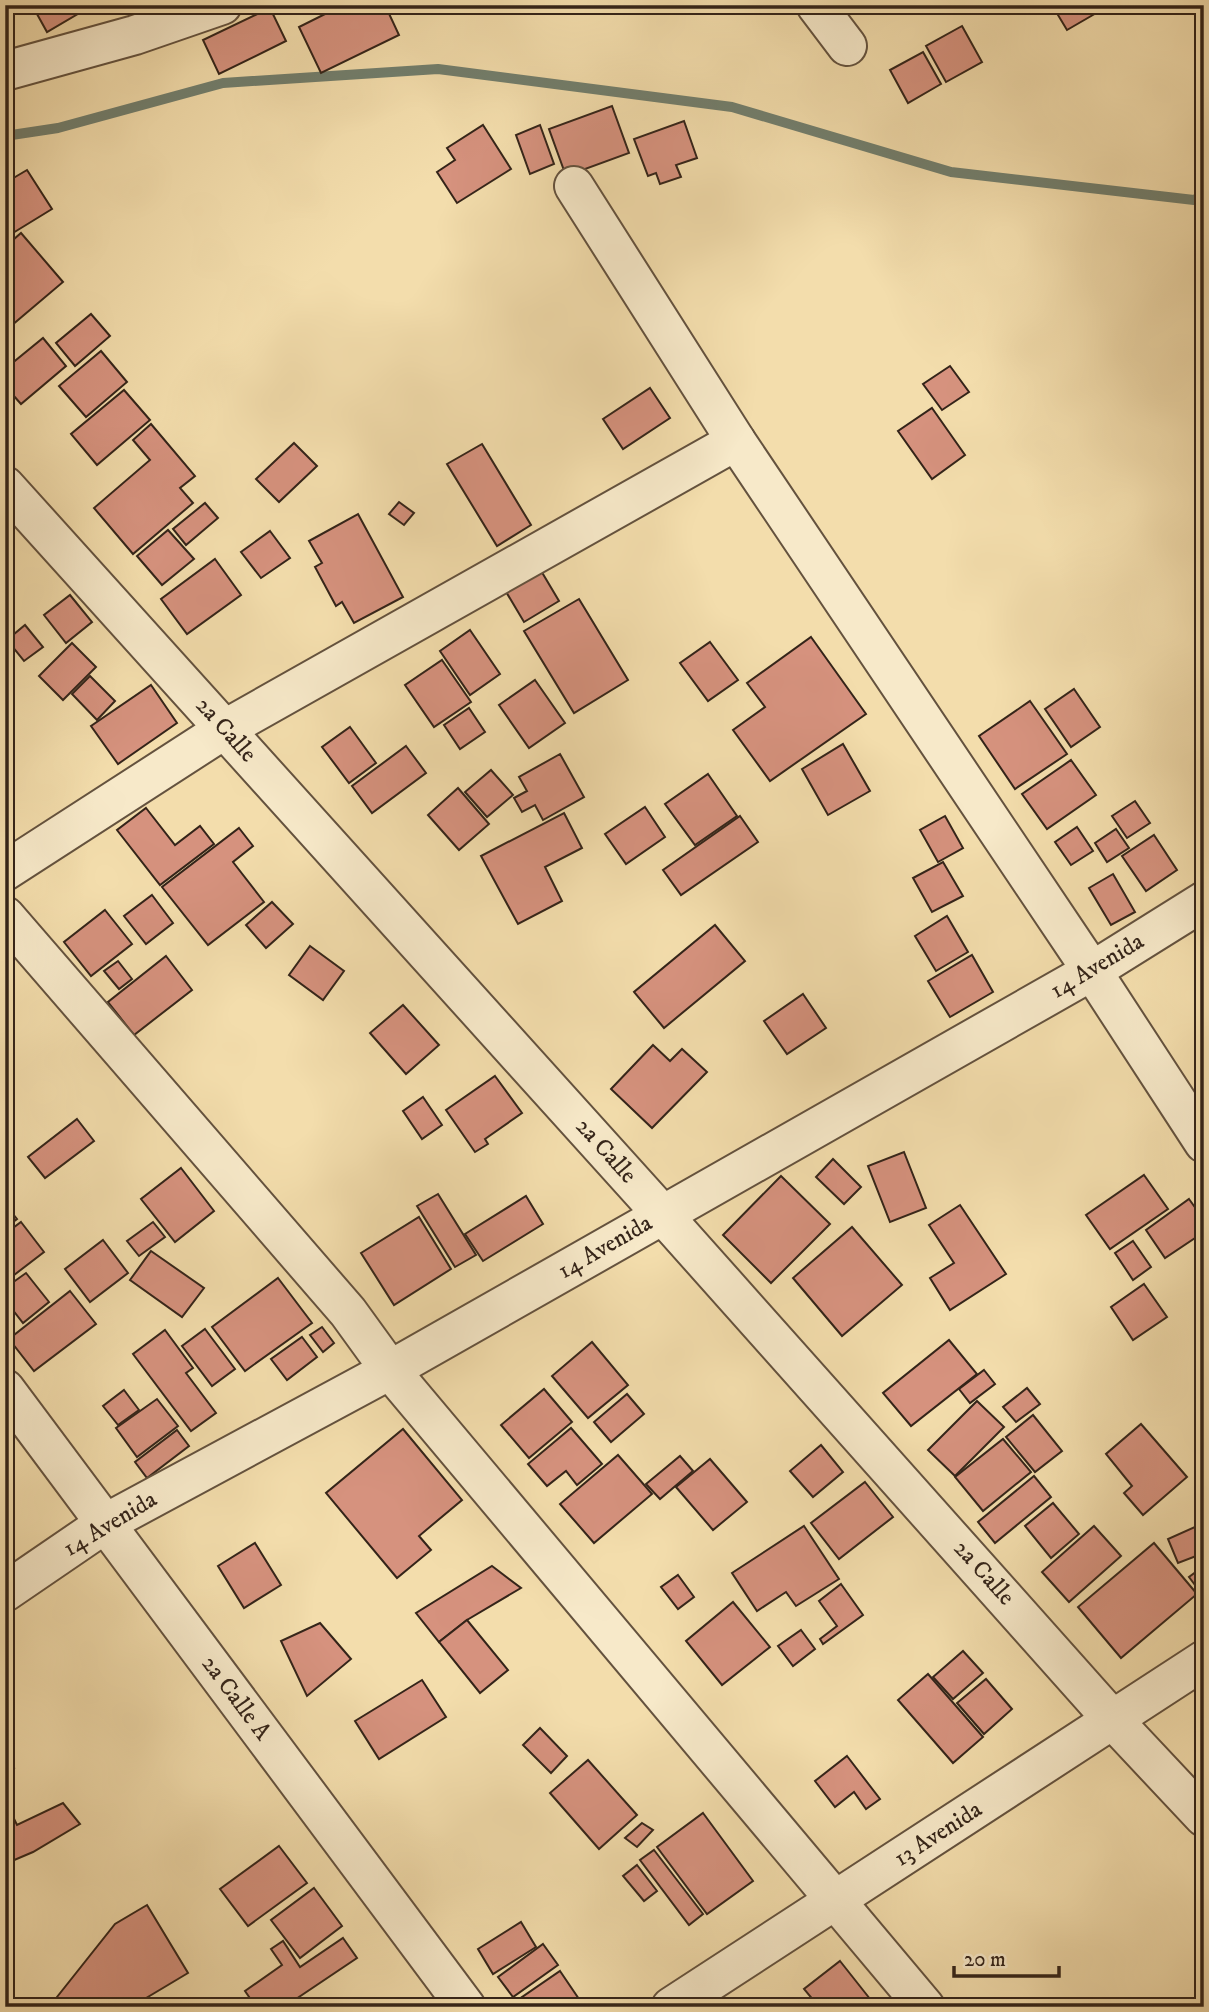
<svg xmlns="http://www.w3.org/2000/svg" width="1209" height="2012" font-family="'IM FELL DW Pica',serif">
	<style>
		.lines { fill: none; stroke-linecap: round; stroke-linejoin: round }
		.stream { stroke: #727f6e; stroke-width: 10 }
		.building { fill: #d6927e; stroke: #342419; stroke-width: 2 }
		.minor-casing { stroke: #64523e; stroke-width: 42 }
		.minor { stroke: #f7e9c9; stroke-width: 38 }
		.labels { text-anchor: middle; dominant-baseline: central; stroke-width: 6; stroke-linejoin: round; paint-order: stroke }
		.street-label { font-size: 24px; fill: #342419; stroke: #f7e9c9 }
	</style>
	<rect width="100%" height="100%" fill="#f3ddac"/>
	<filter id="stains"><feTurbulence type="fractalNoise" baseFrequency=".00286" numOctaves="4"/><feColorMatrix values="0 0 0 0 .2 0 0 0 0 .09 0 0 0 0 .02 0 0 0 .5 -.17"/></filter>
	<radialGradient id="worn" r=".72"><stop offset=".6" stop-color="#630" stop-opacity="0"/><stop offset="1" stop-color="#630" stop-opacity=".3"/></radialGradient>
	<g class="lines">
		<!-- stream -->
		<polyline class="stream" points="5,136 58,128 223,83 438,69 732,107 951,172 1194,200 1204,196"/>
	</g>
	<!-- building -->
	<g class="building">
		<polygon points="32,5 93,5 47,32"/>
		<polygon points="343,5 385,5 399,35 321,73 299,27"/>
		<polygon points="1052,5 1110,5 1067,30"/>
		<polygon points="270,8 286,41 219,74 203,40"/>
		<polygon points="962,26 982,62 946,82 926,46"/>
		<polygon points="923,52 941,84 908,103 890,70"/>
		<polygon points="612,106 629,153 566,176 549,129"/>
		<polygon points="684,121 697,158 676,165 681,177 660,184 656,173 648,176 634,139"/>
		<polygon points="483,125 511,169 457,203 437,172 455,160 447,148"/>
		<polygon points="540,125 554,164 530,174 516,135"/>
		<polygon points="27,170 52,209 8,236 5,232 5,183"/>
		<polygon points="21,233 63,282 5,331 5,247"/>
		<polygon points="91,314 110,336 75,366 56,343"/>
		<polygon points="43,338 66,366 21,404 5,386 5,369"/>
		<polygon points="101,351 127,382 86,417 59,386"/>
		<polygon points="950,366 969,392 942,410 923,384"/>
		<polygon points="650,388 670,418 623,449 603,419"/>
		<polygon points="124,390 150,420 97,465 71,434"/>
		<polygon points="932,408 965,455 932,479 898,431"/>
		<polygon points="151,424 195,476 180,488 193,503 133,554 94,508 150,460 133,440"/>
		<polygon points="294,443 317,466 279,502 256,479"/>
		<polygon points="482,444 531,525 497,546 447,464"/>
		<polygon points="399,502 414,513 404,525 389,514"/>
		<polygon points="205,503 218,518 186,545 173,529"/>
		<polygon points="358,514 403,597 354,623 342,602 336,606 315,567 322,563 309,541"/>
		<polygon points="168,530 194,559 162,585 137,556"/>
		<polygon points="270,531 290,558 261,578 241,552"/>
		<polygon points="215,559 241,595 187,634 161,599"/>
		<polygon points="540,569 559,601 524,622 505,590"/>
		<polygon points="70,595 92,622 66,643 44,615"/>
		<polygon points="579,599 628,680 574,713 524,631"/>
		<polygon points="25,625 43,647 24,661 7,640"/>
		<polygon points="470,630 500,674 470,695 440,651"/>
		<polygon points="811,637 866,714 770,781 733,730 765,707 747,683"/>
		<polygon points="710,642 738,680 708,701 680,663"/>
		<polygon points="72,643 96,667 63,700 39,676"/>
		<polygon points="442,660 471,702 434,727 405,685"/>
		<polygon points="90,676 115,701 97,720 72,694"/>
		<polygon points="535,680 565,723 529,748 499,705"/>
		<polygon points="151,685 177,723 118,764 91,726"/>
		<polygon points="1074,689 1100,727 1071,747 1045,709"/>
		<polygon points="1030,701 1067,754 1015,789 979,736"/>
		<polygon points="469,708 485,732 460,749 444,725"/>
		<polygon points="350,727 376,763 349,783 322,747"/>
		<polygon points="843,744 870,791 828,815 802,769"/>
		<polygon points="406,746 426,773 372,813 352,786"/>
		<polygon points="560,754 584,797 543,820 535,805 522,812 514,798 527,791 519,777"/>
		<polygon points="1071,760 1096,795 1047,829 1022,794"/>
		<polygon points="491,770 513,795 487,817 465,792"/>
		<polygon points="708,774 737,816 695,845 665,804"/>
		<polygon points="458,788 489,824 459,850 428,815"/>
		<polygon points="1135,801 1150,823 1127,838 1112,816"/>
		<polygon points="645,807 665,837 626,864 605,834"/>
		<polygon points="146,808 175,845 200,826 214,844 160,885 117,830"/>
		<polygon points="564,813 582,848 545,867 562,901 518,924 481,856"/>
		<polygon points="740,816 758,842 681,895 663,870"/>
		<polygon points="945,816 963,848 938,862 920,830"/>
		<polygon points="1077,827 1093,851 1071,865 1055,842"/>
		<polygon points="239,828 253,846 233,862 264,902 208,945 162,887"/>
		<polygon points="1116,829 1129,848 1107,862 1095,843"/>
		<polygon points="1154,835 1177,870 1146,891 1122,856"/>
		<polygon points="943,862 963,896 932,912 913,878"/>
		<polygon points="1113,874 1135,912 1111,925 1089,888"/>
		<polygon points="152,895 173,923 146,944 124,916"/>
		<polygon points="272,902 293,924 266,948 246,925"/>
		<polygon points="105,910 132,944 91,976 64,942"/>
		<polygon points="947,916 968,952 936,971 915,936"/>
		<polygon points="715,925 745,961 664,1028 634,992"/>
		<polygon points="310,946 344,971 323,1000 289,975"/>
		<polygon points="972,955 993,992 950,1017 928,981"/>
		<polygon points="166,956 192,990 134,1035 108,1002"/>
		<polygon points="118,961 132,979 119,989 104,971"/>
		<polygon points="803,994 826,1028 787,1054 764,1021"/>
		<polygon points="403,1005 439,1045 406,1074 370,1033"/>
		<polygon points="653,1045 670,1061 682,1049 707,1072 652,1128 611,1089"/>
		<polygon points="495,1076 522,1113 485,1139 488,1144 475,1152 446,1110"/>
		<polygon points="423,1097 442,1125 422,1139 403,1111"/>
		<polygon points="77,1119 94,1141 45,1178 28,1157"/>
		<polygon points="904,1152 926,1208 890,1222 868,1166"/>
		<polygon points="833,1159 861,1187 844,1204 816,1177"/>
		<polygon points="181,1168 214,1211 175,1242 141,1199"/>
		<polygon points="1144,1175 1168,1209 1110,1249 1086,1215"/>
		<polygon points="781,1176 830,1224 771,1283 723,1235"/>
		<polygon points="438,1194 476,1255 455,1267 417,1206"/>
		<polygon points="526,1196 543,1224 483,1261 465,1234"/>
		<polygon points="1189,1199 1204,1220 1204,1232 1165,1258 1146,1230"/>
		<polygon points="5,1204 17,1219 5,1228"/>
		<polygon points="960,1205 1006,1274 950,1310 930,1278 954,1263 929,1225"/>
		<polygon points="419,1217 451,1269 394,1305 361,1253"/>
		<polygon points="21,1222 44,1252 5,1282 5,1234"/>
		<polygon points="153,1222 165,1237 139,1256 127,1241"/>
		<polygon points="852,1227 902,1285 842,1336 793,1278"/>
		<polygon points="103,1240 128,1273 90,1302 65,1269"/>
		<polygon points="1133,1241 1151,1267 1133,1280 1115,1253"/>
		<polygon points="151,1251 204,1288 182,1317 130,1280"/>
		<polygon points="26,1273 49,1302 23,1323 5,1300 5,1288"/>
		<polygon points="278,1278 312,1323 245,1371 212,1327"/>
		<polygon points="1144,1284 1167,1317 1133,1340 1111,1307"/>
		<polygon points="70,1291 96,1324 34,1371 9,1339"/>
		<polygon points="322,1327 334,1343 323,1352 310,1335"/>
		<polygon points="205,1329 235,1369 212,1386 182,1346"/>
		<polygon points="165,1330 193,1368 186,1373 216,1413 191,1431 133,1354"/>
		<polygon points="302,1337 317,1357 287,1380 271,1359"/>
		<polygon points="949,1340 977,1374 911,1426 883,1393"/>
		<polygon points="592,1342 628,1385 588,1418 552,1376"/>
		<polygon points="984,1370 995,1384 970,1403 959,1389"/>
		<polygon points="1027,1388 1040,1404 1016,1422 1003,1407"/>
		<polygon points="544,1389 572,1422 529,1458 501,1425"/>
		<polygon points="124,1390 139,1410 118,1425 103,1406"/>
		<polygon points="627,1394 644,1414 611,1442 594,1422"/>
		<polygon points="157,1399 178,1426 137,1457 116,1428"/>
		<polygon points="977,1401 1004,1427 955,1476 928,1450"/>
		<polygon points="1033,1415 1062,1451 1035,1472 1006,1437"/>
		<polygon points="1141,1424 1187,1477 1143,1515 1124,1493 1132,1486 1106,1454"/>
		<polygon points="571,1428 602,1464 577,1485 566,1471 547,1486 528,1464"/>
		<polygon points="403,1429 462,1500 419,1536 431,1550 397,1578 326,1493"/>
		<polygon points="177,1430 189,1446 147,1478 135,1462"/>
		<polygon points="1003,1439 1031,1472 983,1511 955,1477"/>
		<polygon points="821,1445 843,1472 813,1497 790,1471"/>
		<polygon points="618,1455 652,1494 594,1543 560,1504"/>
		<polygon points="680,1456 693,1471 660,1499 646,1484"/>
		<polygon points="710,1459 747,1502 713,1530 676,1487"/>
		<polygon points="1034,1476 1051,1497 995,1543 978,1522"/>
		<polygon points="865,1482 893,1517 839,1559 811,1523"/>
		<polygon points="1053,1503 1079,1534 1051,1558 1025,1526"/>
		<polygon points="804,1526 839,1579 796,1606 786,1592 757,1611 732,1573"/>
		<polygon points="1094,1526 1121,1556 1069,1602 1042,1572"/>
		<polygon points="1197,1526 1204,1541 1204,1553 1178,1563 1168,1539"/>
		<polygon points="255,1543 281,1585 244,1608 218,1566"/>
		<polygon points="1154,1543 1197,1594 1121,1658 1078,1607"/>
		<polygon points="492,1566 521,1588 467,1620 439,1642 416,1613"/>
		<polygon points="1204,1566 1204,1597 1189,1577"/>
		<polygon points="678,1575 694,1597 678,1609 661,1587"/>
		<polygon points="841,1584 863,1615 823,1644 820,1639 837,1626 819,1601"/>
		<polygon points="733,1602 770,1647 722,1685 686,1641"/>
		<polygon points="467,1620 508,1670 480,1693 439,1642"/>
		<polygon points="320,1623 351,1659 307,1696 281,1641"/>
		<polygon points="801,1630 815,1649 793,1666 778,1646"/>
		<polygon points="963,1651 983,1673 953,1699 933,1677"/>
		<polygon points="928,1674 983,1737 953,1763 898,1700"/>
		<polygon points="986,1679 1012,1709 984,1734 957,1703"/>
		<polygon points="422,1680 446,1717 379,1759 355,1721"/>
		<polygon points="540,1728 567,1756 551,1773 523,1745"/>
		<polygon points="5,1754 14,1768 5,1773"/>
		<polygon points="847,1756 880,1799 866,1809 854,1792 835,1807 815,1781"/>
		<polygon points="588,1760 637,1815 599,1849 550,1793"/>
		<polygon points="5,1800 17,1825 63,1803 80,1824 33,1852 5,1864"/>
		<polygon points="703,1813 753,1881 707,1914 657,1847"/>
		<polygon points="642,1823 653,1830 637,1847 625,1838"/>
		<polygon points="279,1846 307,1883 248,1926 220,1889"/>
		<polygon points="654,1850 703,1914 689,1925 640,1860"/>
		<polygon points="637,1865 657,1891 644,1901 623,1876"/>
		<polygon points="314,1888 342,1926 300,1958 271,1920"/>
		<polygon points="147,1905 188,1973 131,2007 63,2007 57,1997 115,1924"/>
		<polygon points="521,1922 536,1947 493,1974 478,1949"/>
		<polygon points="343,1938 357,1958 284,2007 256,2007 245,1991 282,1965 271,1949 283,1941 300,1967"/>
		<polygon points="543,1944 558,1965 513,1997 498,1977"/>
		<polygon points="840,1961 874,2004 870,2007 819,2007 804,1989"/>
		<polygon points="560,1971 583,2005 580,2007 513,2007 512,2004"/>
	</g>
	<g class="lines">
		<defs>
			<g id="minor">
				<polyline points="816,5 847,46"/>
				<polyline points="5,71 135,35 222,5"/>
				<polyline points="574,186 736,441 1092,971 1204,1143"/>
				<polyline points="5,486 662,1214 1113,1720 1204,1817"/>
				<polyline points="5,871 225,729 736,441"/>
				<polyline points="5,916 348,1312 390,1370 925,2007"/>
				<polyline points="5,1389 466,2007"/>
				<polyline points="5,1592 106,1523 390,1370 1092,971 1204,901"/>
				<polyline points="671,2007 1204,1660"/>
			</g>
		</defs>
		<!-- minor casing -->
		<use href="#minor" class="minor-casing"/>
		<!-- minor -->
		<use href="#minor" class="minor"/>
	</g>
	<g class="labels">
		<!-- street labels -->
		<g class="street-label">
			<text transform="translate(226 730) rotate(48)">2a Calle</text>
			<text transform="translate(1097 966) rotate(-31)">14 Avenida</text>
			<text transform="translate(606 1151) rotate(48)">2a Calle</text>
			<text transform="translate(605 1247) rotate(-30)">14 Avenida</text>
			<text transform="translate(110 1524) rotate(-31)">14 Avenida</text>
			<text transform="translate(984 1573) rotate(48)">2a Calle</text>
			<text transform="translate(236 1698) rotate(53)">2a Calle A</text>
			<text transform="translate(938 1834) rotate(-33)">13 Avenida</text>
		</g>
	</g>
	<!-- margin -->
	<rect width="1209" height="2012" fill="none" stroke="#f3ddac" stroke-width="28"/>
	<rect x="7" y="7" width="1195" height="1998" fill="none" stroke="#342419" stroke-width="3.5"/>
	<rect x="14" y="14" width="1181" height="1984" fill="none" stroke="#342419" stroke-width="2"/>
	<!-- scale -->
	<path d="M954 1966v10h105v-10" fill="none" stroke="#342419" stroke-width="3.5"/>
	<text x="964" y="1966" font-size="21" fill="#342419" stroke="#f7e9c9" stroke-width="5" paint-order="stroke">20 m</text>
	<rect width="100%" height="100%" filter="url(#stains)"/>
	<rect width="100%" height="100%" fill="url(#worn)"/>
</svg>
